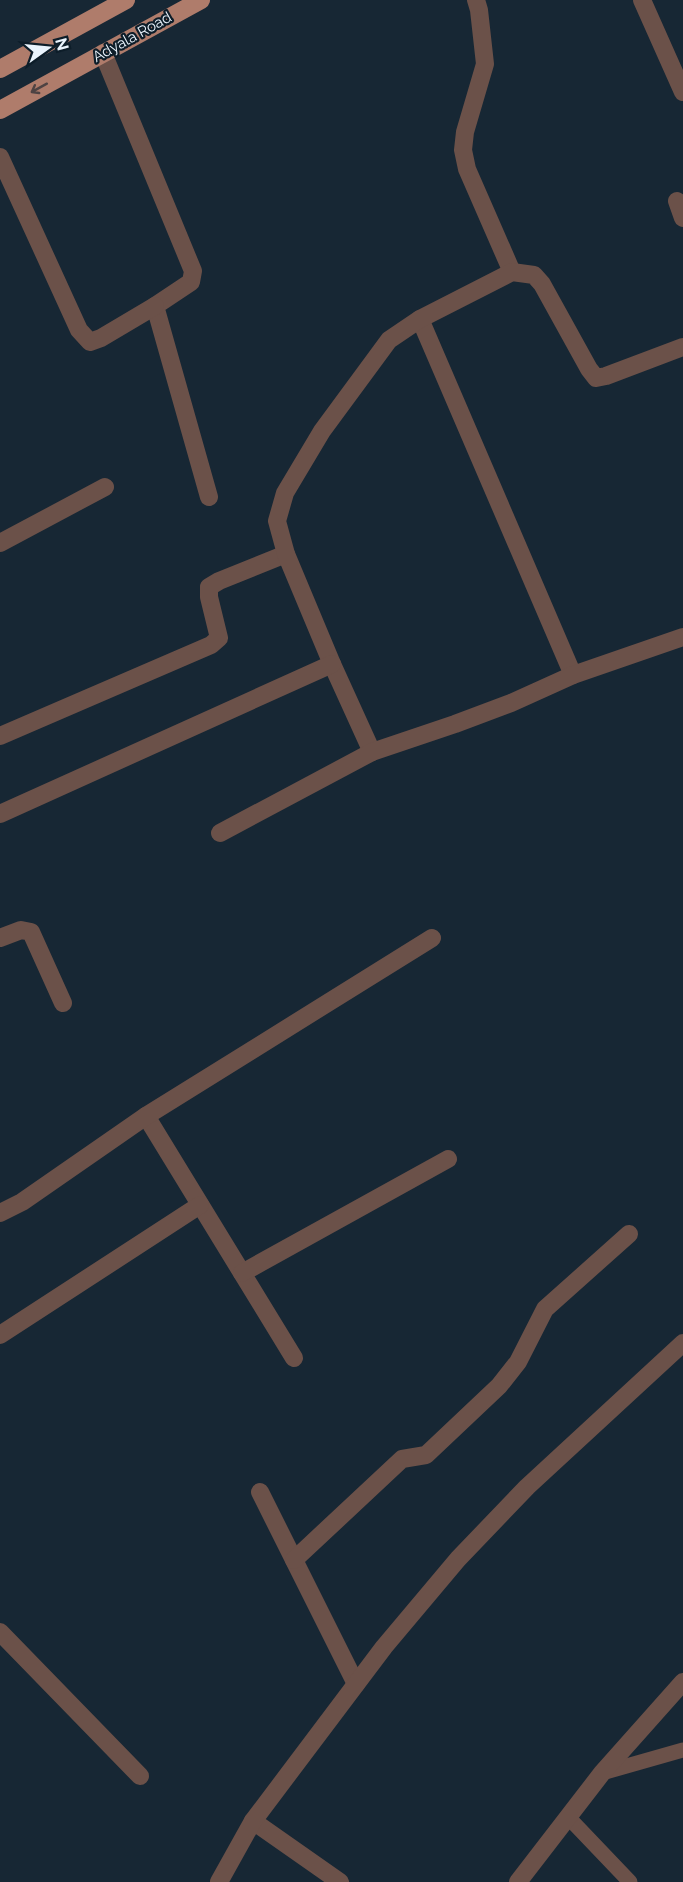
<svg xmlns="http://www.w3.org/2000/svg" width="683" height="1882" font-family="Raleway,sans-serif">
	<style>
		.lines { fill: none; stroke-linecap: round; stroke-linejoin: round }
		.service { stroke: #6b5149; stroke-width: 15 }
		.minor { stroke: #6b5149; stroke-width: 18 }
		.primary { stroke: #af7c6b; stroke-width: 18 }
		.oneway { stroke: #4e4343 }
		.labels { text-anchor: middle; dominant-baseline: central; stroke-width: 4.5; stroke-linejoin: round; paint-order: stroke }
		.street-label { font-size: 15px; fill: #eaf4fd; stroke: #0d1d29 }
	</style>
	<rect width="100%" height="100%" fill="#172734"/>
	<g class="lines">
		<!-- service -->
		<g class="service">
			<polyline points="602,1773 683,1750"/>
			<polyline points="568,1817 630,1882"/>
		</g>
		<!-- minor -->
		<g class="minor">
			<polyline points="476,0 479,10 485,64 465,132 463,150 467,169 512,272"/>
			<polyline points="642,0 683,92"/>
			<polyline points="103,53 193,271 191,282 155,306 209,497"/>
			<polyline points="0,157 79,330 90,342 101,338 155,306"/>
			<polyline points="677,201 683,218"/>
			<polyline points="420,319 573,675"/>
			<polyline points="0,543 105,487"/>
			<polyline points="0,736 211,645 219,638 209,597 209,587 219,581 286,554"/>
			<polyline points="372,752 332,664 286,554 277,521 285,493 322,431 389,340 420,319 512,272 534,275 542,284 589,369 596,378 606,376 683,347"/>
			<polyline points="0,814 332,664"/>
			<polyline points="220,833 372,752 455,724 511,703 573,675 683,637"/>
			<polyline points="0,938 21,930 31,932 63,1003"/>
			<polyline points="146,1116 294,1358"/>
			<polyline points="0,1213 22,1202 146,1116 432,938"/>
			<polyline points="242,1273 448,1159"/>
			<polyline points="0,1335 200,1205"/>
			<polyline points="260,1492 356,1684"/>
			<polyline points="294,1560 402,1459 426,1455 499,1386 518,1362 545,1309 629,1234"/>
			<polyline points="0,1632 140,1776"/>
			<polyline points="253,1821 340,1882"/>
			<polyline points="219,1882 253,1821 384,1647 458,1559 527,1487 683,1343"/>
			<polyline points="518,1882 602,1773 683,1682"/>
		</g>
		<!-- primary -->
		<g class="primary">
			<polyline points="0,69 126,0"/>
			<polyline points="0,110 201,0"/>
		</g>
	</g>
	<!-- one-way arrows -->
	<defs><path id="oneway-shaft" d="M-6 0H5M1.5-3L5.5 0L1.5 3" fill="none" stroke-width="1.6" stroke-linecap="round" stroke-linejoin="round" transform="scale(1.5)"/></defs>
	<use class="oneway" href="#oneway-shaft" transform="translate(39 88) rotate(151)"/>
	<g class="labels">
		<!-- street labels -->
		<g class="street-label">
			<text transform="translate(132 37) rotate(-29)">Adyala Road</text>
		</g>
	</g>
	<!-- north arrow -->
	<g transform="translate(48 48) rotate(75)" stroke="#0d1d29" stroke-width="4.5" paint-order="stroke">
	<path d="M0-4.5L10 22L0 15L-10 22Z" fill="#eaf4fd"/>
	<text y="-9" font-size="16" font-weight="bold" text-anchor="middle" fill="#eaf4fd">N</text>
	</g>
</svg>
